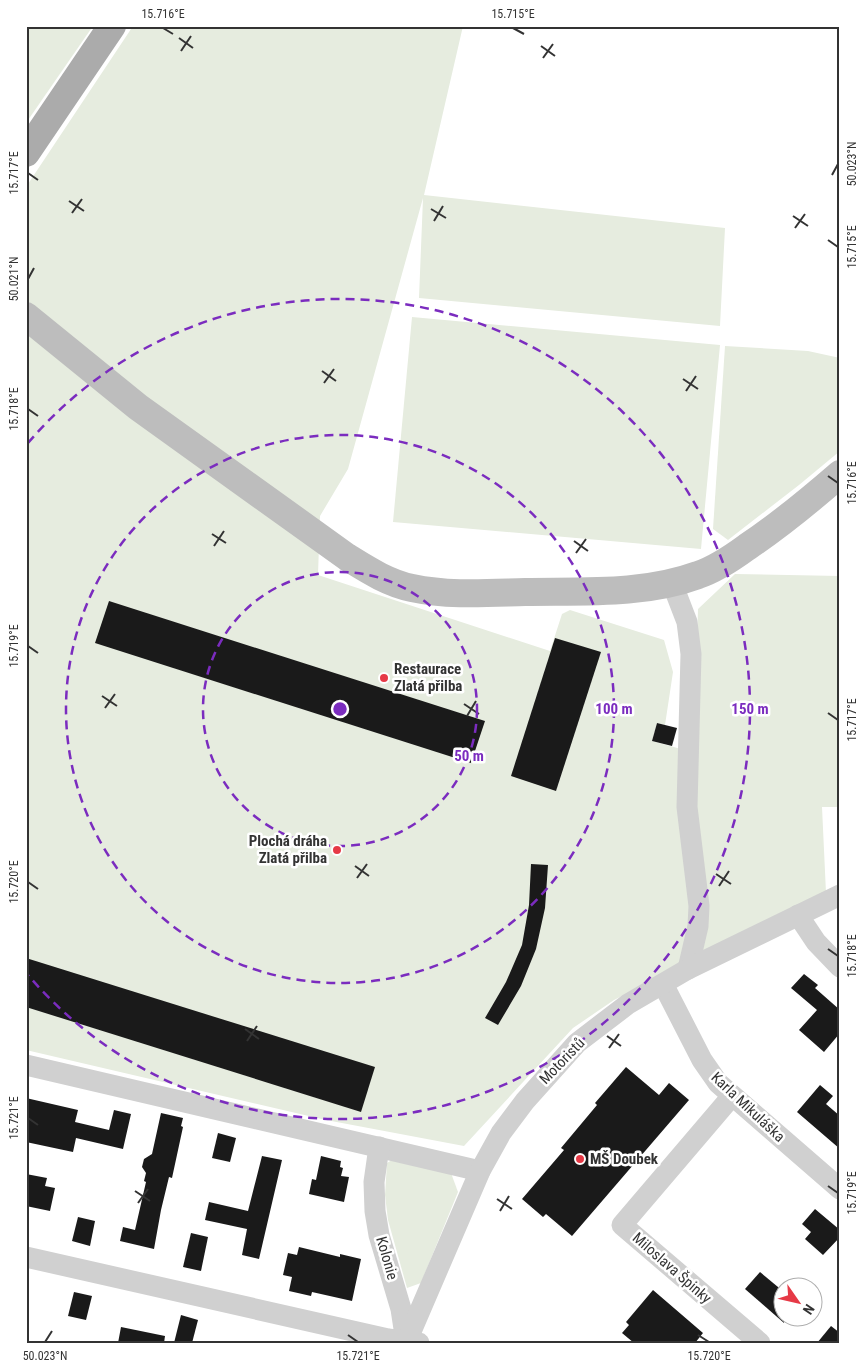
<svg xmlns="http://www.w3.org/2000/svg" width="866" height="1369" font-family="'Roboto Condensed',sans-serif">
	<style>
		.green { fill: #e6ecdf }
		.building { fill: #1a1a1a }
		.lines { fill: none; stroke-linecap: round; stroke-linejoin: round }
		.street { stroke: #d0d0d0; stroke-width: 21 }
		.secondary { stroke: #bdbdbd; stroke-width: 28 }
		.primary { stroke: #ababab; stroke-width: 28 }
		.ticks { fill: none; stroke: #333; stroke-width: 2 }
		.ring { fill: none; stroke: #7b2cbf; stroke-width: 2.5; stroke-dasharray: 9 6 }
		.poi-dot { fill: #e63946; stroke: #fff; stroke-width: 2 }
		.labels { text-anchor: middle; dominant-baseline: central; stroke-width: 5; stroke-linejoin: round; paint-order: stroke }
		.poi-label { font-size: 15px; font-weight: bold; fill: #333; stroke: #fff; text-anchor: start }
		.street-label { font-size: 15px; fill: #333; stroke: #fff }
		.centre { fill: #7b2cbf; stroke: #fff; stroke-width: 2.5 }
		.ring-label { font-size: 15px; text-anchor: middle; font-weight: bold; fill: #7b2cbf; stroke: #fff; stroke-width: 5; stroke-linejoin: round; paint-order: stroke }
		.neatline { fill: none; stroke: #333; stroke-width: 2 }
		.ticks-label { font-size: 12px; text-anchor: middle; fill: #333 }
	</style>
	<rect width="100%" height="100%" fill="#fff"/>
	<!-- green -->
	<g class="green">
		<polygon points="26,26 93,26 26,123"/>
		<polygon points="133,26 463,26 424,195 725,228 720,326 419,298 423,198 348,469 320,516 318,575 550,651 562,614 570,610 664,640 673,672 665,725 657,723 652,741 681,749 692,803 698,609 735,574 840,576 840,807 822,807 826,893 614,1000 573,1028 464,1146 326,1120 26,1050 26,187"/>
		<polygon points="412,317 720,345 701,549 393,522"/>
		<polygon points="725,346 808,351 840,358 840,451 799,485 728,540 713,529"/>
		<polygon points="392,1160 451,1173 458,1192 421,1283 407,1288 388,1220 385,1195 387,1163"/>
	</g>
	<!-- building -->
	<g class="building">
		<polygon points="109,601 485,721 471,763 95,643"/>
		<polygon points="555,638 601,652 556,791 511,776"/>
		<polygon points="657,723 677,728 672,746 652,741"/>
		<polygon points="531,864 548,865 545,908 536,949 521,986 498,1025 485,1018 506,982 522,945 529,905"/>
		<polygon points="26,958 375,1067 361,1112 26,1007"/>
		<polygon points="804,974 818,985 815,988 840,1010 840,1033 824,1052 799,1030 817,1010 791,988"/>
		<polygon points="626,1067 659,1095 669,1083 689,1100 572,1236 546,1214 543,1217 522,1199 564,1150 561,1148 597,1105 595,1103"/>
		<polygon points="820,1085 833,1096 826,1104 840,1116 840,1149 797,1112"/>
		<polygon points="26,1098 78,1110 75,1122 109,1130 114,1110 131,1114 123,1149 76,1138 73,1152 26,1142"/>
		<polygon points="161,1113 183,1118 181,1126 183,1127 172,1178 169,1177 161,1210 154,1249 120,1241 123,1227 135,1230 146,1182 144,1181 146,1173 142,1167 144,1159 152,1154"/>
		<polygon points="218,1133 236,1138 230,1162 212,1158"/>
		<polygon points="262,1156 282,1160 259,1259 242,1255 247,1229 205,1220 209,1202 248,1211"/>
		<polygon points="321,1156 341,1161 340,1167 343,1168 341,1176 349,1177 344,1202 309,1194 312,1179 316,1180"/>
		<polygon points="26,1174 47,1178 45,1186 55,1188 50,1211 26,1206"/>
		<polygon points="815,1209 840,1230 840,1237 823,1255 805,1239 811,1232 802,1224"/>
		<polygon points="78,1217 95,1221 90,1246 72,1241"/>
		<polygon points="191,1233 208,1237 201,1271 183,1267"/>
		<polygon points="299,1247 340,1257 340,1254 361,1259 352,1301 312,1292 311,1296 289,1291 292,1277 283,1275 288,1253 297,1255"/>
		<polygon points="760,1272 784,1292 784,1323 745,1289"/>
		<polygon points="653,1290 703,1333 695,1343 634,1343 622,1333 629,1325 626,1322"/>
		<polygon points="74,1292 92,1296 86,1320 68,1316"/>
		<polygon points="181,1315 198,1320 192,1343 174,1343"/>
		<polygon points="831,1326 840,1333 840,1343 817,1343"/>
		<polygon points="121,1327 165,1336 164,1343 118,1343"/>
	</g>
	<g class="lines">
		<!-- street -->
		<g class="street">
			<polyline points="672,583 687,622 691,654 687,807 699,906 698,926 688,969"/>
			<polyline points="798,915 816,942 840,967"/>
			<polyline points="663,984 702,1060 718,1083 840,1189"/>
			<polyline points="26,1065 480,1171"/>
			<polyline points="732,1096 622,1225 760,1343"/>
			<polyline points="379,1147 374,1182 375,1211 379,1235 401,1309 406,1342"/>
			<polyline points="26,1257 388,1339 419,1343"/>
			<polyline points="406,1343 480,1171 501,1133 525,1101 577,1043 628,1004 688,969 840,895"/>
		</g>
		<!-- secondary -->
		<path class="secondary" d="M26 316 138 407 347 557C368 570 388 583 412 588 449 596 488 593 525 592 583 591 644 595 698 575 716 569 732 558 747 547 780 525 810 500 840 474"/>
		<!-- primary -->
		<polyline class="primary" points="26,153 112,26"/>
	</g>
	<!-- ticks -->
	<path class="ticks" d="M163 28 173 34M513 28 524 34M179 38 193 48M541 46 555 56M181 51 191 36M543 58 553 44M28 173 38 180M832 175 838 164M69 201 84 211M431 209 446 218M72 213 82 199M793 216 808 226M434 221 443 206M795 228 805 214M828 240 838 247M28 279 34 268M322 371 336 381M683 379 698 389M324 383 334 369M686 391 696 376M28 409 38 416M828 476 838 483M212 534 226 543M574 541 588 551M214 546 224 531M576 553 586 539M28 646 38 653M102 696 117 706M464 704 479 714M105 708 115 694M828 713 838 720M467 716 476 701M355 866 369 876M716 874 731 884M357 878 367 864M28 882 38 889M719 886 729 871M828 949 838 956M245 1029 259 1039M607 1036 621 1046M247 1041 257 1026M609 1048 619 1034M28 1118 38 1125M828 1186 838 1193M135 1191 150 1201M497 1199 512 1209M138 1203 148 1189M500 1211 509 1196M348 1335 358 1342M698 1335 709 1342M45 1342 52 1331"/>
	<!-- distance rings -->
	<g class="ring">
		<circle cx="340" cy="709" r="137"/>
		<circle cx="340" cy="709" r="274"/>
		<path d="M28 443A410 410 0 1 1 28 975"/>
	</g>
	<!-- markers -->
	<g class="poi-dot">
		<circle cx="384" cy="678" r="5"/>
		<circle cx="337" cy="850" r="5"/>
		<circle cx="580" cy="1159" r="5"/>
	</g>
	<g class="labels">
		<!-- poi labels -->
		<g class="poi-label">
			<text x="394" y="669">Restaurace<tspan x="394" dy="17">Zlatá přilba</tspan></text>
			<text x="327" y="841" text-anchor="end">Plochá dráha<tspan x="327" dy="17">Zlatá přilba</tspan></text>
			<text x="590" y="1159">MŠ Doubek</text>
		</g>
		<!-- street labels -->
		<g class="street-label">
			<text transform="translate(562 1061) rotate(-46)">Motoristů</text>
			<text transform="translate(748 1107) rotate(43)">Karla Mikuláška</text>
			<text transform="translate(387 1258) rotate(74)">Kolonie</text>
			<text transform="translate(672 1268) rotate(41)">Miloslava Špinky</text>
		</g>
	</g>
	<circle cx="340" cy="709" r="8" class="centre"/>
	<g class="ring-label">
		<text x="614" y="714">100 m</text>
		<text x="750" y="714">150 m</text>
		<text x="469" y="761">50 m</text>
	</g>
	<!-- border -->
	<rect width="866" height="1369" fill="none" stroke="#ffffff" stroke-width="55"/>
	<!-- north arrow -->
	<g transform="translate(798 1302) rotate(124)"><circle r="24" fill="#ffffff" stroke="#adadad"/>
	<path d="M0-4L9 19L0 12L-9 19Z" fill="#e63946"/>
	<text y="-8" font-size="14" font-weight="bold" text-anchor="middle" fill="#333333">N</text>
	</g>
	<rect x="28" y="28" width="810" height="1314" class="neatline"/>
	<g class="ticks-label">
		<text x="163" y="18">15.716°E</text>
		<text x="513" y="18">15.715°E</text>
		<text transform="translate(852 164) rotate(-90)" y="4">50.023°N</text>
		<text transform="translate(14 173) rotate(-90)" y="4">15.717°E</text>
		<text transform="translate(852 247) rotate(-90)" y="4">15.715°E</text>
		<text transform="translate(14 279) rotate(-90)" y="4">50.021°N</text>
		<text transform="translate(14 409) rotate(-90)" y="4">15.718°E</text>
		<text transform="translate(852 483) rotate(-90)" y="4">15.716°E</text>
		<text transform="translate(14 646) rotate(-90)" y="4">15.719°E</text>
		<text transform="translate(852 720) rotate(-90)" y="4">15.717°E</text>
		<text transform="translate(14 882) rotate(-90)" y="4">15.720°E</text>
		<text transform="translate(852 956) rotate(-90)" y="4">15.718°E</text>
		<text transform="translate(14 1118) rotate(-90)" y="4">15.721°E</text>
		<text transform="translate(852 1193) rotate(-90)" y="4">15.719°E</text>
		<text x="45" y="1360">50.023°N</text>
		<text x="358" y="1360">15.721°E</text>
		<text x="709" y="1360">15.720°E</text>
	</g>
</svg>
